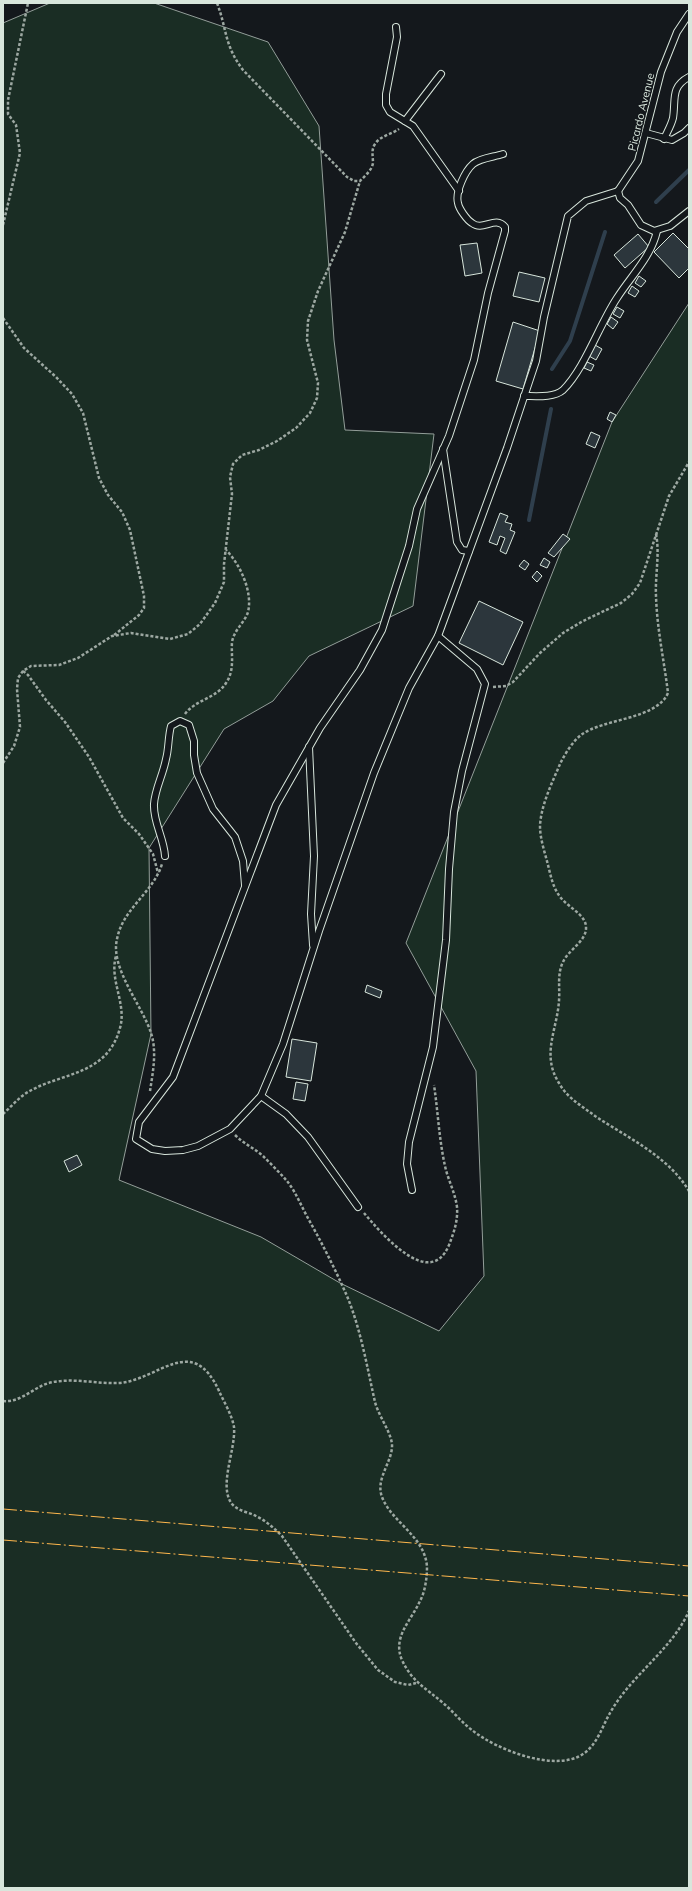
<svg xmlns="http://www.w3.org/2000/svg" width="692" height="1891" font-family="Mulish,sans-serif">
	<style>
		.green { fill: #1a2d24; stroke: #939e99 }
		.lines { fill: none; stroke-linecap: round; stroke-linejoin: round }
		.stream { stroke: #2f3f4d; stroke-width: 4 }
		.building { fill: #2c363c; stroke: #d8e6dc }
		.service-casing { stroke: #d8e6dc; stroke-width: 8 }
		.path { stroke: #9da8a2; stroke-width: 2.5; stroke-dasharray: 3 2; stroke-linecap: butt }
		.service { stroke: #14181c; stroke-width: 6 }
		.power { stroke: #ffb74d; stroke-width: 1; stroke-dasharray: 14 3 2 3; stroke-linecap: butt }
		.labels { text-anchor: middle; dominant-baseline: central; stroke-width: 3; stroke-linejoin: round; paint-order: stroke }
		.street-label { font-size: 11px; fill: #d8e6dc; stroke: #14181c }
	</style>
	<rect width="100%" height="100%" fill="#14181c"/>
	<!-- green -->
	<polygon class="green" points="50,3 154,3 268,42 319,126 334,340 345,430 434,434 413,606 309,656 273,701 224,729 149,848 151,1034 119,1180 261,1237 340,1283 439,1331 484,1276 476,1071 406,943 612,422 689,303 689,1888 3,1888 3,23"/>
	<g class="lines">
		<!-- stream -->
		<g class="stream">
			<polyline points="656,202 689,170"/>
			<polyline points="552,369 570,341 605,232"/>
			<polyline points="529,520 551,409"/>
		</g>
	</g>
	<!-- building -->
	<g class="building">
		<polygon points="673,233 689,249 689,268 679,278 654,252"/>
		<polygon points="638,234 649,247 625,268 614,255"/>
		<polygon points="477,243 482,273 465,276 460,245"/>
		<polygon points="519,272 545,278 539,302 513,296"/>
		<polygon points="639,276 646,281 641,287 635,283"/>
		<polygon points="632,286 639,291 635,297 628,293"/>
		<polygon points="617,307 624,311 620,318 613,314"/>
		<polygon points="611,317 618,322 613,329 607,324"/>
		<polygon points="513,322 540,331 523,389 496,381"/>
		<polygon points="595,345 602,349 596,360 589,356"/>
		<polygon points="587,362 594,365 591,371 584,368"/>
		<polygon points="610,412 616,415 612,422 607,419"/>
		<polygon points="591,432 600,436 595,448 586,444"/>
		<polygon points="500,513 508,516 505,522 512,524 510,530 515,532 506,554 500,551 505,538 500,536 497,545 489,542"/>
		<polygon points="563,534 570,539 554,557 548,553"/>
		<polygon points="544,558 550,562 547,568 540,565"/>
		<polygon points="524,560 529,564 525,570 519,566"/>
		<polygon points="537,571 542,576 537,582 532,577"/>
		<polygon points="479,601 523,622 503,665 459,643"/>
		<polygon points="367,985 382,991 380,998 365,992"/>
		<polygon points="292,1039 317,1043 311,1081 286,1077"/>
		<polygon points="296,1082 308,1084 305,1101 293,1099"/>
		<polygon points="77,1155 82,1165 69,1172 64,1161"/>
	</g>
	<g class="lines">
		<defs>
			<g id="service">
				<polyline points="396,27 397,37 386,94 386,105 390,112 413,126 459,191"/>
				<polyline points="405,121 441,74"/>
				<polyline points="646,133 672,140 684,133 689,128"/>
				<path d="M664 139C667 132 671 126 673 118 676 100 670 87 689 77"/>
				<path d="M503 154C494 157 480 158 473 164 465 171 455 192 458 203 459 209 467 220 472 223 483 232 495 215 505 227V231L488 293 474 360 449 436 417 509 409 546 382 630 360 670 320 728 276 805 173 1077 139 1122 136 1139 152 1149 165 1151 183 1150 198 1146 230 1129 261 1096 283 1044 319 931 374 773 409 688 438 636 507 448 536 361 544 317 568 216 586 201 618 191"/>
				<polyline points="618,191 638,161 661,72 677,32 689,14"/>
				<polyline points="618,191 620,198 628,205 641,225 654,231 670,226 689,211"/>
				<path d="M524 396C535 396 554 398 563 390 585 368 599 325 617 298 631 276 651 257 657 231"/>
				<polyline points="443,449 457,542 462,550 469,551"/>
				<polyline points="309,747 314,856 311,914 313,945"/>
				<path d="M165 856C164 838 153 822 154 804 155 789 163 775 166 759 169 748 168 737 171 726L180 721 189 725 194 741V755L197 773 213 809 235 837 243 861 245 885"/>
				<polyline points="261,1096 286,1114 308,1137 358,1207"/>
				<polyline points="412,1190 407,1164 409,1142 433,1047 446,940 449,869 454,812 462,771 485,684 477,669 438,636"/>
			</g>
		</defs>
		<!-- service casing -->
		<use href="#service" class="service-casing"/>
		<!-- path -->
		<g class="path">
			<path d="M217 3C227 29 224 45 243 70L347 177 354 181H360C365 176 372 170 373 163 373 156 371 150 375 144 380 136 392 134 399 129"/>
			<polyline points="3,225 20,153 16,125 8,114 8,100 28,3"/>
			<polyline points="3,318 24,348 56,377 72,394 83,413 99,478 108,495 122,512 130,530 144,596 144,608 139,615 113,636"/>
			<path d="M656 534C660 554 655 575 656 596 657 629 664 660 668 693 656 720 604 718 581 735 572 742 565 754 560 764 552 783 541 805 540 826 540 839 545 853 548 865 551 877 553 888 561 898 568 907 586 915 586 927 587 941 568 950 563 962 557 974 560 987 559 1001 557 1030 541 1055 559 1083 567 1098 582 1106 595 1116 628 1138 668 1156 689 1191"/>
			<polyline points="23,671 28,675 46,700 65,722 89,757 123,818 139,834 153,854 158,873"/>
			<polyline points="493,687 506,686 513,682 540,653 563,633 583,621 621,603 632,594 640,583 669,496 689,462"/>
			<path d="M185 714C195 700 217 698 226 683 235 670 231 656 232 642 234 630 245 622 248 612 253 592 240 564 226 550"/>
			<polyline points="3,763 14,746 20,727 17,689 18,678 23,671 31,666 59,665 78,658 112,636 131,633 170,639 188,634 200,624 215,603 224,582 224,564 232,494 230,477 233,464 242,455 259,450 277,441 296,428 310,413 317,398 318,383 307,340 308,321 318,291 345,232 360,181"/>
			<path d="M150 1091C153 1072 157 1051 151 1033 142 1005 110 968 117 939 123 908 153 893 162 864"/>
			<path d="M3 1114C11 1107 19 1097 28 1092 62 1072 107 1076 120 1028 127 1004 109 980 116 956"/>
			<path d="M235 1135C244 1144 254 1148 263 1156 271 1164 280 1173 287 1181 296 1192 302 1208 309 1220 323 1245 336 1271 347 1296 361 1330 367 1367 375 1402 379 1417 390 1430 392 1444 393 1462 375 1478 382 1497 392 1523 425 1536 427 1567 427 1578 425 1592 420 1601 411 1621 392 1637 402 1660 412 1682 426 1688 443 1703 453 1711 461 1722 472 1730 495 1749 555 1773 583 1754 597 1745 602 1727 610 1713 631 1675 671 1651 689 1611"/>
			<path d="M364 1213C381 1233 430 1291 449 1245 454 1232 458 1221 457 1207 455 1192 448 1180 445 1166 439 1139 438 1112 434 1085"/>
			<path d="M3 1401C22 1403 35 1385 53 1382 75 1378 97 1384 119 1383 159 1380 192 1332 219 1391 224 1402 232 1415 234 1427 236 1450 218 1486 232 1504 238 1511 248 1512 256 1516 266 1521 274 1528 282 1536L356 1643 378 1670 395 1682 408 1685 416 1683"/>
		</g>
		<!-- service -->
		<use href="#service" class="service"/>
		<!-- power -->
		<g class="power">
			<polyline points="3,1509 689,1566"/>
			<polyline points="3,1540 689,1596"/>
		</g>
	</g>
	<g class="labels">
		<!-- street labels -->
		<g class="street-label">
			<text transform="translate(641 112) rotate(-76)">Picardo Avenue</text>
		</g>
	</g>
	<!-- border -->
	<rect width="692" height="1891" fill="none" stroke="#d8e6dc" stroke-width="8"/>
</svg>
